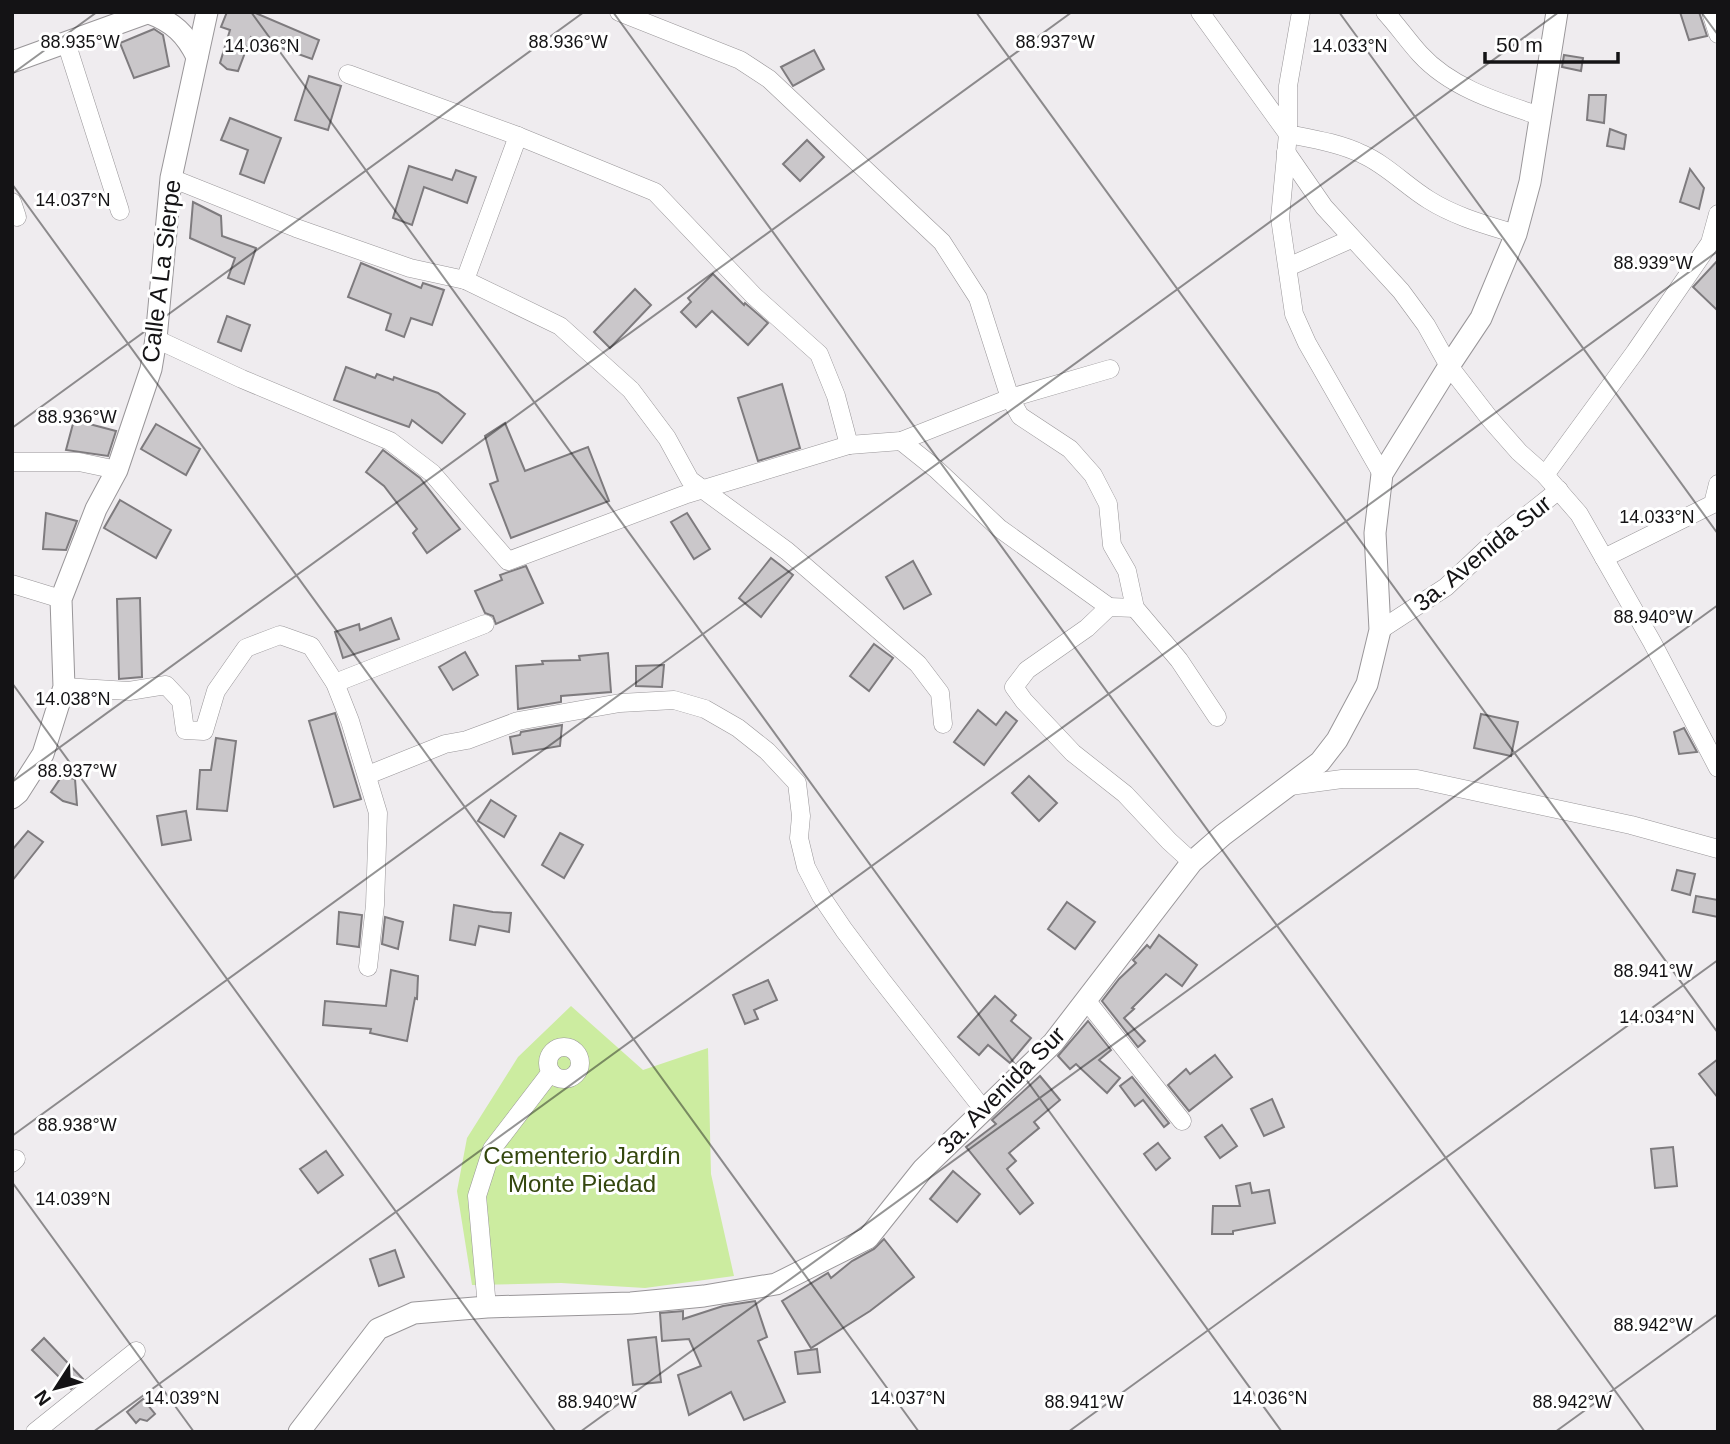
<svg xmlns="http://www.w3.org/2000/svg" width="1730" height="1444" font-family="Helvetica,sans-serif">
	<style>
		.green { fill: #cceca0 }
		.building { fill: #cac7ca; stroke: #7e7b7e; stroke-width: 2 }
		.lines { fill: none; stroke-linecap: round; stroke-linejoin: round }
		.minor-casing { stroke: #999699; stroke-width: 19 }
		.tertiary-casing { stroke: #999699; stroke-width: 23 }
		.minor { stroke: #fff; stroke-width: 18 }
		.tertiary { stroke: #fff; stroke-width: 21 }
		.ticks { fill: none; stroke: #141315; stroke-width: 2; stroke-opacity: 0.45 }
		.labels { text-anchor: middle; dominant-baseline: central; stroke-width: 6; stroke-linejoin: round; paint-order: stroke }
		.street-label { font-size: 24px; fill: #141315; stroke: #fff }
		.park-label { font-size: 24px; fill: #34470e; stroke: #fff }
		.ticks-label { font-size: 18px; text-anchor: middle; fill: #141315; stroke: #fff; stroke-width: 6; stroke-linejoin: round; paint-order: stroke }
	</style>
	<rect width="100%" height="100%" fill="#efecef"/>
	<!-- green -->
	<polygon class="green" points="571,1006 643,1070 708,1048 711,1174 734,1276 645,1288 561,1283 472,1285 457,1191 467,1138 518,1057"/>
	<!-- building -->
	<g class="building">
		<polygon points="227,12 253,12 319,40 312,59 251,37 238,71 227,69 220,63 230,30 221,27"/>
		<polygon points="1680,12 1699,12 1707,36 1689,40"/>
		<polygon points="154,29 163,35 169,66 134,78 120,43"/>
		<polygon points="814,50 824,69 793,86 781,67"/>
		<polygon points="1564,55 1583,58 1581,71 1562,67"/>
		<polygon points="309,76 341,86 328,130 295,120"/>
		<polygon points="1589,95 1606,95 1604,123 1587,120"/>
		<polygon points="230,118 281,138 264,183 240,174 248,150 221,140"/>
		<polygon points="1610,129 1626,135 1624,149 1607,146"/>
		<polygon points="807,140 824,157 800,181 783,164"/>
		<polygon points="409,166 452,180 456,170 476,177 467,203 424,187 412,225 393,218"/>
		<polygon points="1690,169 1704,188 1699,209 1680,202"/>
		<polygon points="193,202 221,216 222,236 256,248 244,284 228,278 235,258 190,238"/>
		<polygon points="1718,260 1718,311 1693,287"/>
		<polygon points="361,263 421,288 423,283 444,290 432,325 411,318 404,337 386,330 391,314 348,297"/>
		<polygon points="713,274 744,305 745,303 768,323 748,345 712,311 696,327 681,312 691,302 688,298"/>
		<polygon points="635,289 651,305 610,348 594,332"/>
		<polygon points="227,316 250,325 241,351 218,342"/>
		<polygon points="346,367 375,378 377,374 393,380 394,377 438,393 465,414 442,443 412,420 409,427 334,400"/>
		<polygon points="782,384 800,448 758,461 738,398"/>
		<polygon points="74,420 116,431 108,456 66,450"/>
		<polygon points="505,423 525,471 588,447 609,501 511,538 490,484 498,481 485,436"/>
		<polygon points="156,424 200,449 186,475 141,449"/>
		<polygon points="383,450 420,478 460,529 427,553 413,533 417,529 384,486 366,472"/>
		<polygon points="120,500 171,530 156,558 104,528"/>
		<polygon points="46,513 77,521 66,550 43,549"/>
		<polygon points="687,513 710,549 694,559 671,522"/>
		<polygon points="771,558 793,575 761,617 739,598"/>
		<polygon points="913,561 931,594 904,609 886,577"/>
		<polygon points="526,566 543,603 496,624 493,616 485,613 475,591 502,580 500,575"/>
		<polygon points="140,598 142,677 119,679 117,599"/>
		<polygon points="391,618 399,639 343,658 335,632 359,624 360,630"/>
		<polygon points="874,644 893,658 869,691 850,676"/>
		<polygon points="465,652 478,675 453,690 439,667"/>
		<polygon points="608,653 611,692 561,696 561,702 518,709 516,666 543,664 542,661 580,660 579,656"/>
		<polygon points="664,665 662,687 636,686 636,666"/>
		<polygon points="978,710 996,725 1006,712 1017,721 984,765 954,742"/>
		<polygon points="335,713 361,799 334,807 309,721"/>
		<polygon points="1481,714 1518,722 1511,756 1474,748"/>
		<polygon points="562,725 560,746 513,754 510,737 520,735 521,732"/>
		<polygon points="1684,728 1697,752 1679,754 1674,732"/>
		<polygon points="216,738 236,741 227,811 197,809 200,770 211,770"/>
		<polygon points="62,776 75,779 77,805 63,801 51,792"/>
		<polygon points="1029,776 1057,803 1039,821 1012,793"/>
		<polygon points="491,800 516,816 504,837 478,821"/>
		<polygon points="186,811 191,840 162,845 157,816"/>
		<polygon points="28,831 43,842 12,881 12,850"/>
		<polygon points="560,833 583,845 564,878 542,865"/>
		<polygon points="1677,870 1695,874 1690,895 1672,890"/>
		<polygon points="1696,896 1718,900 1718,917 1693,912"/>
		<polygon points="1067,902 1095,922 1075,949 1048,929"/>
		<polygon points="454,905 493,912 511,913 509,932 479,926 475,945 450,940"/>
		<polygon points="339,912 362,915 359,947 337,944"/>
		<polygon points="385,917 403,922 398,949 382,944"/>
		<polygon points="1159,935 1197,965 1182,986 1166,974 1132,1008 1134,1009 1124,1018 1145,1041 1138,1047 1102,1001 1119,979 1136,963 1133,960 1137,956 1147,945 1150,948"/>
		<polygon points="391,970 418,976 417,999 415,998 407,1041 370,1033 371,1029 323,1025 325,1001 386,1006"/>
		<polygon points="768,980 777,1000 754,1010 758,1019 745,1024 733,995"/>
		<polygon points="995,996 1016,1015 1011,1021 1031,1038 1010,1063 988,1045 979,1055 958,1037"/>
		<polygon points="1088,1021 1111,1050 1099,1060 1120,1078 1107,1093 1076,1064 1070,1069 1058,1056"/>
		<polygon points="1215,1055 1232,1077 1189,1111 1168,1085 1186,1069 1190,1074"/>
		<polygon points="1718,1059 1718,1098 1699,1074"/>
		<polygon points="1040,1076 1060,1100 1034,1122 1039,1128 1009,1153 1016,1161 1007,1169 1033,1203 1020,1214 966,1147 996,1124 992,1120"/>
		<polygon points="1132,1077 1169,1123 1164,1127 1143,1100 1135,1106 1120,1086"/>
		<polygon points="1272,1099 1284,1127 1264,1136 1251,1109"/>
		<polygon points="1222,1125 1237,1146 1220,1158 1205,1137"/>
		<polygon points="1158,1143 1170,1158 1156,1170 1144,1154"/>
		<polygon points="1673,1147 1677,1186 1655,1188 1651,1149"/>
		<polygon points="326,1151 343,1175 318,1193 300,1169"/>
		<polygon points="953,1171 980,1194 957,1222 930,1199"/>
		<polygon points="1250,1183 1252,1193 1269,1190 1275,1223 1233,1231 1233,1234 1212,1234 1213,1206 1240,1206 1236,1186"/>
		<polygon points="884,1239 914,1277 870,1311 811,1348 782,1301 828,1273 831,1278 852,1261 874,1249"/>
		<polygon points="395,1250 404,1277 379,1286 370,1259"/>
		<polygon points="755,1301 767,1337 758,1341 785,1402 744,1420 731,1392 689,1415 678,1375 701,1366 689,1339 662,1341 660,1313 683,1311 683,1319 723,1306"/>
		<polygon points="656,1337 661,1382 633,1385 628,1340"/>
		<polygon points="44,1338 83,1379 71,1389 32,1350"/>
		<polygon points="817,1349 820,1372 798,1374 795,1352"/>
		<polygon points="143,1399 155,1414 147,1421 140,1419 136,1423 127,1412"/>
	</g>
	<g class="lines">
		<defs>
			<g id="minor">
				<polyline points="619,12 740,60 769,79 942,242 978,298 1010,398 1020,416 1070,449 1093,475 1108,504 1112,545 1127,571 1135,608 1179,660 1217,717"/>
				<path d="M1200 12 1288 134C1313 139 1339 143 1362 154 1387 165 1406 186 1429 200 1456 217 1487 225 1516 234"/>
				<polyline points="1301,12 1288,86 1288,134 1280,218 1294,314 1307,343 1382,474"/>
				<path d="M1385 12C1398 26 1408 41 1420 54 1451 88 1498 102 1540 116"/>
				<polyline points="1711,12 1718,34"/>
				<polyline points="66,42 120,211"/>
				<polyline points="348,74 518,136 655,192 754,296 819,354 836,396 849,445"/>
				<polyline points="1286,152 1324,207 1401,291 1426,325 1449,366 1490,419 1519,452 1545,475 1579,514 1652,642 1718,768"/>
				<polyline points="171,178 296,228 410,268 465,280 560,326 631,390 667,438 690,480 787,551 918,664 940,693 943,724"/>
				<polyline points="12,202 17,217"/>
				<polyline points="1288,267 1351,239"/>
				<polyline points="465,280 518,136"/>
				<polyline points="156,339 242,379 390,441 432,473 508,561 684,495 849,445 901,441 1010,398 1110,369"/>
				<polyline points="901,441 936,469 999,528 1109,607"/>
				<polyline points="12,462 79,462 117,470"/>
				<polyline points="1545,475 1635,352 1710,243 1718,214"/>
				<polyline points="1604,558 1713,504 1718,484"/>
				<polyline points="12,584 61,599"/>
				<polyline points="1135,608 1109,607 1087,628 1027,670 1014,687 1024,701 1073,753 1125,794 1169,841 1192,862"/>
				<polyline points="1380,630 1446,587 1496,540 1559,490"/>
				<polyline points="335,683 485,624"/>
				<polyline points="64,687 129,691 166,685 181,701 185,730 204,731 216,691 246,648 280,635 311,646 335,683 350,721 378,813 375,905 368,967"/>
				<polyline points="368,775 445,744 467,740 518,721 620,703 674,700 705,709 738,728 767,751 797,783 801,816 799,838 806,867 821,896 844,930 880,978 983,1109"/>
				<polyline points="1290,786 1342,779 1417,779 1631,825 1718,849"/>
				<polyline points="1086,1000 1182,1121"/>
				<circle cx="564" cy="1063" r="16"/>
				<polyline points="12,1163 16,1159"/>
				<polyline points="487,1307 477,1196 492,1149 551,1072"/>
				<polyline points="35,1432 136,1351"/>
			</g>
			<g id="tertiary">
				<path d="M149 13C173 22 186 34 197 57"/>
				<polyline points="12,62 150,12"/>
				<polyline points="12,798 18,793 43,754 64,687 61,599 96,509 117,470 151,369 156,339 171,178 207,12"/>
				<polyline points="299,1432 378,1329 414,1313 487,1307 631,1303 704,1296 776,1284 868,1238 923,1169 1053,1043 1192,862 1223,835 1320,762 1337,740 1367,684 1380,630 1375,533 1382,474 1449,366 1481,318 1516,234 1530,182 1557,12"/>
			</g>
		</defs>
		<!-- minor casing -->
		<use href="#minor" class="minor-casing"/>
		<!-- tertiary casing -->
		<use href="#tertiary" class="tertiary-casing"/>
		<!-- minor -->
		<use href="#minor" class="minor"/>
		<!-- tertiary -->
		<use href="#tertiary" class="tertiary"/>
	</g>
	<!-- ticks -->
	<path class="ticks" d="M251 12 1282 1432M613 12 1645 1432M976 12 1718 1033M1339 12 1718 534M1701 12 1718 35M12 74 97 12M12 184 919 1432M12 428 584 12M12 683 556 1432M12 782 1072 12M12 1136 1559 12M12 1182 194 1432M93 1432 1718 251M580 1432 1718 605M1068 1432 1718 960M1555 1432 1718 1314"/>
	<g class="labels">
		<!-- street labels -->
		<g class="street-label">
			<text transform="translate(161 271) rotate(-83)">Calle A La Sierpe</text>
			<text transform="translate(1482 553) rotate(-39)">3a. Avenida Sur</text>
			<text transform="translate(1001 1090) rotate(-45)">3a. Avenida Sur</text>
		</g>
		<!-- park labels -->
		<g class="park-label">
			<text x="582" y="1155">Cementerio Jardín<tspan x="582" dy="28">Monte Piedad</tspan></text>
		</g>
	</g>
	<g class="ticks-label">
		<text x="80" y="48">88.935°W</text>
		<text x="568" y="48">88.936°W</text>
		<text x="1055" y="48">88.937°W</text>
		<text x="262" y="52">14.036°N</text>
		<text x="1350" y="52">14.033°N</text>
		<text x="73" y="206">14.037°N</text>
		<text x="1653" y="269">88.939°W</text>
		<text x="77" y="423">88.936°W</text>
		<text x="1657" y="523">14.033°N</text>
		<text x="1653" y="623">88.940°W</text>
		<text x="73" y="705">14.038°N</text>
		<text x="77" y="777">88.937°W</text>
		<text x="1653" y="977">88.941°W</text>
		<text x="1657" y="1023">14.034°N</text>
		<text x="77" y="1131">88.938°W</text>
		<text x="73" y="1205">14.039°N</text>
		<text x="1653" y="1331">88.942°W</text>
		<text x="182" y="1404">14.039°N</text>
		<text x="908" y="1404">14.037°N</text>
		<text x="1270" y="1404">14.036°N</text>
		<text x="597" y="1408">88.940°W</text>
		<text x="1084" y="1408">88.941°W</text>
		<text x="1572" y="1408">88.942°W</text>
	</g>
	<!-- border -->
	<rect width="1730" height="1444" fill="none" stroke="#141315" stroke-width="28"/>
	<!-- north arrow -->
	<g transform="translate(56 1388) rotate(234)" stroke="#ffffff" stroke-width="5" paint-order="stroke">
	<path d="M0-5L12 26L0 18L-12 26Z" fill="#141315"/>
	<text y="-10" font-size="19" font-weight="bold" text-anchor="middle" fill="#141315">N</text>
	</g>
	<!-- scale -->
	<path d="M1485 52v10h133v-10" fill="none" stroke="#141315" stroke-width="3.5"/>
	<text x="1496" y="52" font-size="21" fill="#141315" stroke="#ffffff" stroke-width="5" paint-order="stroke">50 m</text>
</svg>
